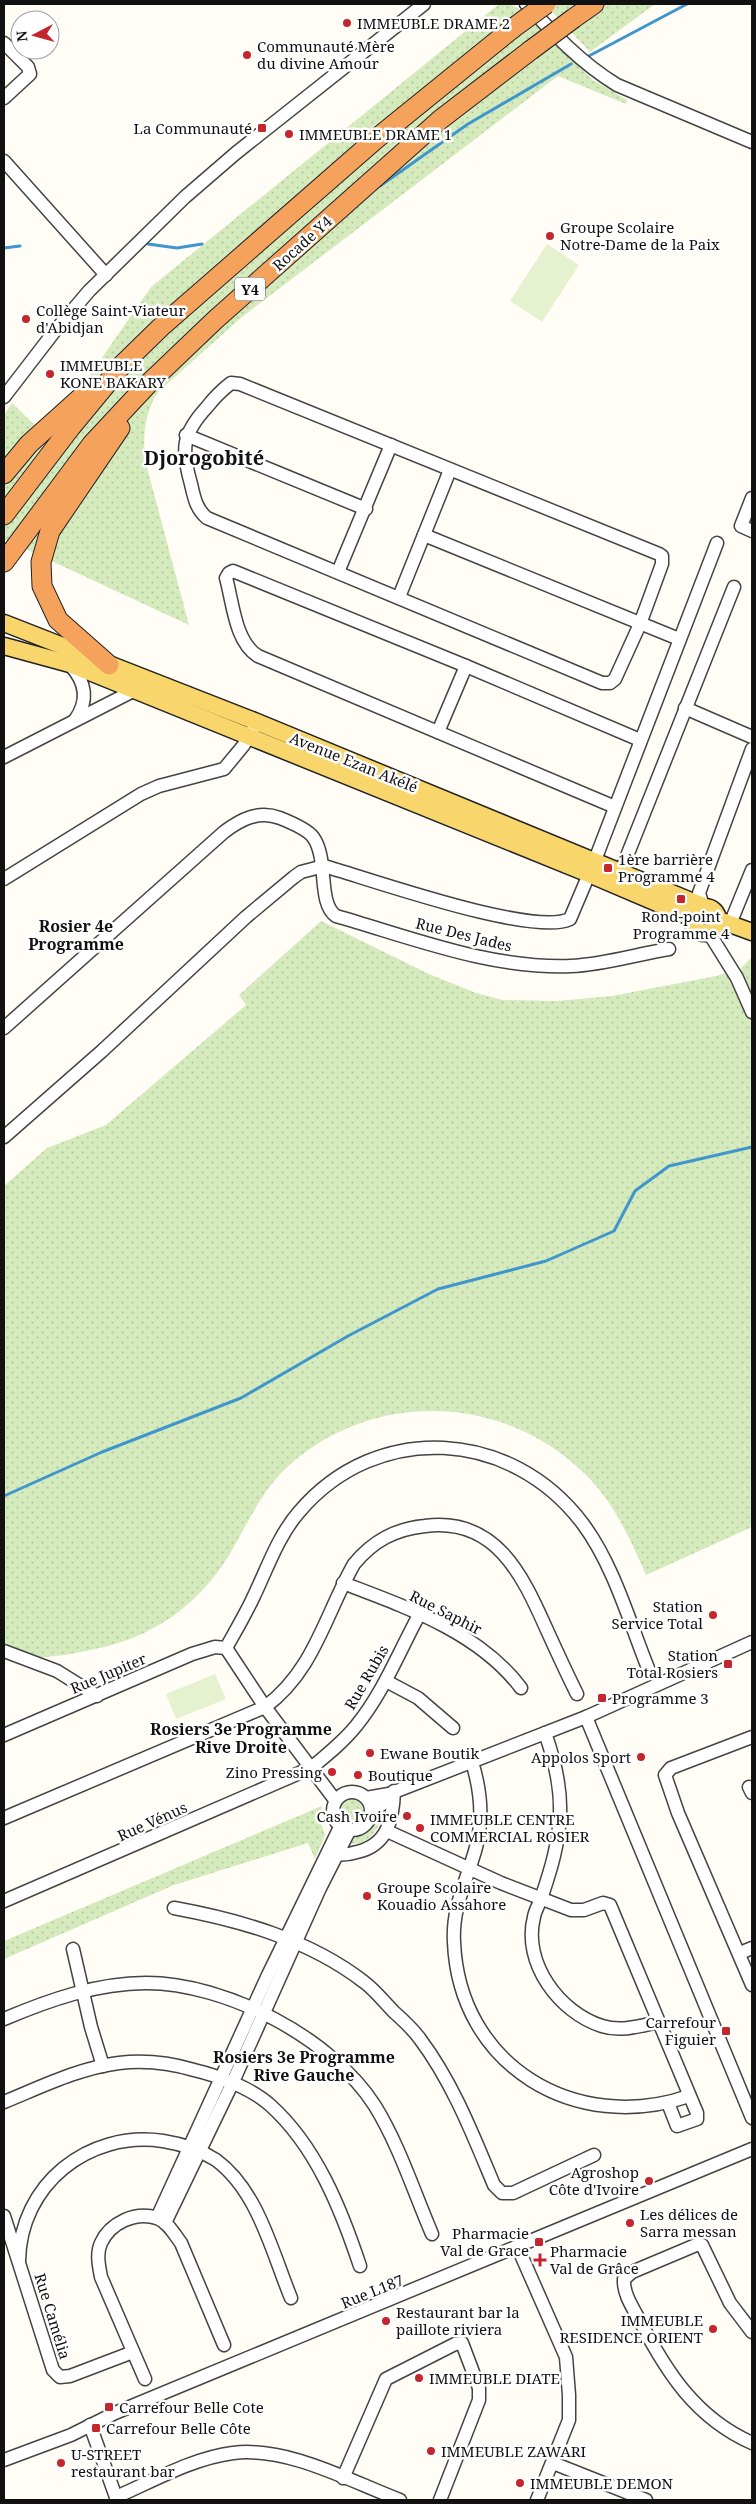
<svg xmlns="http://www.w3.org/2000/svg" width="756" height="2504" font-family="'Noto Serif',serif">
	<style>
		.grass { fill: url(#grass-dots) }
		.pitch { fill: #e6f2cf }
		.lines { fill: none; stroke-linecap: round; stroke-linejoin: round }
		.stream { stroke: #3f96cf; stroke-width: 3 }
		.minor-casing { stroke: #444; stroke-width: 15 }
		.major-casing { stroke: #222; stroke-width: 19 }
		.highway-casing { stroke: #222; stroke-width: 21 }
		.minor { stroke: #fff; stroke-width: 12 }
		.major { stroke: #f9d66b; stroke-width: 16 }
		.highway { stroke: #f5a25d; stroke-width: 19 }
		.highway-bridge-casing { stroke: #222; stroke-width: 21; stroke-linecap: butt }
		.highway-bridge { stroke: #f5a25d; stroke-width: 19 }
		.poi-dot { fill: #c4262e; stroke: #fff; stroke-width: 2 }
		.labels { text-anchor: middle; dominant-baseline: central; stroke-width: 5; stroke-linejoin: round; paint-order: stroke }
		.shield { fill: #fff; stroke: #585858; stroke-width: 1 }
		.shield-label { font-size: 14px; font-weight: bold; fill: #111 }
		.poi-label { font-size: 15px; fill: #111; stroke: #fff; text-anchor: start }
		.street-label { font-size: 15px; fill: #111; stroke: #fff }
		.neighbourhood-label { font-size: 16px; font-weight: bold; fill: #111; stroke: #fff }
		.district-label { font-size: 20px; font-weight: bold; fill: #111; stroke: #fff }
	</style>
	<defs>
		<pattern id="grass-dots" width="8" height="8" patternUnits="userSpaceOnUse" patternTransform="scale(1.25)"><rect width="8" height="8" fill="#d5ebbd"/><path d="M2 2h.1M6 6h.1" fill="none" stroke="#b6c8a1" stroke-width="1.8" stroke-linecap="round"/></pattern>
	</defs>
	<rect width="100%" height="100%" fill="#fffdf5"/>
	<!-- grass -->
	<g class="grass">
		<path d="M499 4H510L519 9 593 80 627 100 626 104 558 76 242 317 158 392C144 414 143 435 145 460L189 625 4 539V415L12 403 47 437 151 287Z"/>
		<polygon points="545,4 655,4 590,52"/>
		<path d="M321 921 429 974 476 993 503 1000 557 1001 612 996 716 976 740 969 752 957V1527L646 1575C630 1539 614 1502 585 1474 505 1395 379 1390 294 1461 263 1486 249 1522 229 1555 199 1605 152 1638 95 1649 76 1653 54 1658 34 1657 25 1657 13 1649 4 1645V1186L47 1148 106 1125 246 1005 239 995Z"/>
		<circle cx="349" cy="1812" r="14"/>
		<polygon points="322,1806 321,1823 325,1835 315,1859 308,1843 174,1885 4,1959 4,1941"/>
		<path d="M384 1808 388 1810 389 1816 382 1819C376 1832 366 1847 349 1843L351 1835C365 1829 370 1814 384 1808Z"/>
	</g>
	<!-- pitch -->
	<g class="pitch">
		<polygon points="547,244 579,265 542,322 510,301"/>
		<polygon points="215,1674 226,1699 176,1719 166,1694"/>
	</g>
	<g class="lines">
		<!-- stream -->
		<g class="stream">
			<polyline points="587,57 687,4"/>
			<polyline points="380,186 468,124 571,64"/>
			<polyline points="148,244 177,248 202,244"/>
			<polyline points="4,248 20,246"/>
			<polyline points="4,1496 102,1452 241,1398 348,1336 438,1289 546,1261 614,1231 635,1191 669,1166 752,1147"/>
		</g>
		<defs>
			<g id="minor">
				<path d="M526 4C554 34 581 63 617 85L752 142"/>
				<polyline points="4,43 28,67 30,74 4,98"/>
				<polyline points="4,161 106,275"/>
				<path d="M231 383 240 384 659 554 662 556V564L640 624 615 679 610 683H602L207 518C196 509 194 497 191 484 181 449 182 434 207 407 214 398 222 390 231 383Z"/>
				<polyline points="4,397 54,332 89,291 185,197 236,153 424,4"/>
				<polyline points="186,435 366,509"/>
				<polyline points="752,498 741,526 752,531"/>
				<polyline points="424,535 679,639"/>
				<polyline points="338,572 391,445"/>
				<polyline points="399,597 450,470"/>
				<path d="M70 665C86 682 89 701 75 720"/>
				<polyline points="685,708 752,737"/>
				<polyline points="438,732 466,666"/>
				<polyline points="4,757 133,691"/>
				<path d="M615 807 258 656C235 642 233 603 226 578L229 573 233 571 466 666 640 740"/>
				<polyline points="621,871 734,587"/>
				<polyline points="4,879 141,794 159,786 224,769 243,746 253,730"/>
				<polyline points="703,906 699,893 752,749"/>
				<polyline points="730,924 752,870"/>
				<polyline points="709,933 737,978 752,1012"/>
				<path d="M4 1028 224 832C241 819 259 810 280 818 290 822 307 829 313 837 329 859 317 903 336 916 413 938 490 969 571 966 602 965 638 954 669 949"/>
				<path d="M4 1137 102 1051 246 917 294 877 301 872 324 866C370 879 533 937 570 919L595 860 717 543"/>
				<path d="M343 1583C406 1607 479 1632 521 1688"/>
				<path d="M226 1648C235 1632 245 1615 253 1598 267 1569 278 1536 299 1512 377 1420 512 1429 583 1524 614 1566 629 1621 648 1668"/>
				<polyline points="226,1648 265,1707 335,1800"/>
				<polyline points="4,1651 57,1671 97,1696"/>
				<polyline points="386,1681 418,1698 453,1728"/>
				<polyline points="586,1717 752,2118"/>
				<path d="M545 1733C554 1758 561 1787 560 1814 559 1843 551 1869 542 1896 540 1903 535 1910 534 1917 522 1963 560 2013 602 2026 621 2032 640 2026 658 2022"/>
				<polyline points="4,1735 192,1654 215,1647 226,1648"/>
				<polyline points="752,1737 671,1768 665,1775 678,1813 752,1985"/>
				<path d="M472 1762C481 1791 484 1821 475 1851 466 1882 452 1908 454 1942 459 2066 576 2135 689 2096"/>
				<polyline points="749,1787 752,1793"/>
				<circle cx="352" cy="1811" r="19"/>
				<polyline points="366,1798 389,1794 586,1717 752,1642"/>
				<polyline points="371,1812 385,1802 389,1794"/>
				<path d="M4 1818 265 1707C314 1671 325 1615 354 1564 373 1541 395 1529 425 1526 495 1517 522 1574 546 1628 556 1650 566 1672 577 1694"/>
				<polyline points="387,1831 501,1883 571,1910 584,1910 603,1903 610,1905 697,2113 697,2119 677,2126 668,2103"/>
				<path d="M330 1852C339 1856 347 1855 357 1852 388 1845 393 1819 394 1791"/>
				<path d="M4 1901 311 1768C327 1755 343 1742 356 1726 383 1693 399 1652 419 1615"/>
				<path d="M174 1908C240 1920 310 1940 364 1982 375 1990 384 2002 394 2012 403 2020 413 2029 420 2039 453 2083 473 2135 494 2185L502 2193H513L594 2155"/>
				<polyline points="73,1949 91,2027 103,2066"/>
				<polyline points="740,1953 752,1948"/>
				<path d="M4 2019C49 2000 97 1983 146 1983 226 1983 332 2038 375 2106 399 2145 414 2192 432 2234"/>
				<path d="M4 2102C41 2087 79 2068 119 2063 144 2060 170 2063 194 2070 219 2076 251 2088 270 2105 316 2146 341 2209 360 2266"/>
				<polyline points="4,2216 53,2370 60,2377 70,2376 133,2352"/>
				<polyline points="157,2218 268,1975 340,1827"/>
				<polyline points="165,2223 232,2084 320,1888 349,1831"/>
				<polyline points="518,2248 566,2357 569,2395 569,2420 537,2500"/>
				<path d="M19 2261C20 2185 88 2130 163 2141 182 2144 199 2149 216 2160 258 2191 272 2252 291 2298"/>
				<path d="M752 2332 730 2303 702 2245H696L632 2272 624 2279C623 2294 633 2308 640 2321 667 2373 696 2418 752 2443"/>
				<path d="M145 2379 101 2277C99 2266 96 2254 101 2243 110 2223 135 2211 157 2218 168 2222 174 2234 181 2243L224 2345"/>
				<polyline points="90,2425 117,2500"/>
				<polyline points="4,2460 71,2435 115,2413 752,2149"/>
				<polyline points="553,2463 646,2500"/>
				<polyline points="343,2478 386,2379 455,2344 462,2343 479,2388 479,2400 440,2500"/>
				<path d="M116 2497C153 2481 193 2458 233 2453 287 2446 350 2481 400 2500"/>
			</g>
			<g id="major">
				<polyline points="4,623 257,722 703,906"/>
				<polyline points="4,646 70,664 589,874 692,918"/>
				<circle cx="705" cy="920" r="13"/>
				<polyline points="719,920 752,932"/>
			</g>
			<g id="highway">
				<polyline points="574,18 594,4"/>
				<polyline points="4,474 29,444 88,391"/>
				<polyline points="4,515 71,427 123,364 163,325 376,139 513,28"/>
				<polyline points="4,562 92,444 148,384 215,320 441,119 531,50"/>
				<polyline points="109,665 58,620 42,586 41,562 50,531 120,428"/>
			</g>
		</defs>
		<!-- minor casing -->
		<use href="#minor" class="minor-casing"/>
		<!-- major casing -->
		<use href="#major" class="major-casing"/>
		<!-- highway casing -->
		<use href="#highway" class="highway-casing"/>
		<!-- minor -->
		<use href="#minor" class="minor"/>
		<!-- major -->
		<use href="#major" class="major"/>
		<!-- highway -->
		<use href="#highway" class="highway"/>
		<defs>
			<g id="highway-bridge">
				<polyline points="513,28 546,4"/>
				<polyline points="531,50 574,18"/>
			</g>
		</defs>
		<!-- highway-bridge casing -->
		<use href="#highway-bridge" class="highway-bridge-casing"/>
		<!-- highway-bridge -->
		<use href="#highway-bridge" class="highway-bridge"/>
	</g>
	<!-- markers -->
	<g class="poi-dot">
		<circle cx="347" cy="23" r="5"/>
		<circle cx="247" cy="55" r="5"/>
		<rect x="257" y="123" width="10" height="10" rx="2.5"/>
		<circle cx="289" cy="134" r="5"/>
		<circle cx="550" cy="236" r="5"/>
		<circle cx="26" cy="319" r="5"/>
		<circle cx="50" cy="374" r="5"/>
		<rect x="603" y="863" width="10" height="10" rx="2.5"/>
		<rect x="676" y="894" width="10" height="10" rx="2.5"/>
		<circle cx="713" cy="1615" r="5"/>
		<rect x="723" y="1659" width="10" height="10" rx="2.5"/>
		<rect x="597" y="1693" width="10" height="10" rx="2.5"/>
		<circle cx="370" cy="1753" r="5"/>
		<circle cx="641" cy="1757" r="5"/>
		<circle cx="332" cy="1772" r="5"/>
		<circle cx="358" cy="1775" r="5"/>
		<circle cx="407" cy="1816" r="5"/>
		<circle cx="420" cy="1828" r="5"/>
		<circle cx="367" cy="1896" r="5"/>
		<rect x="721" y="2026" width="10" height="10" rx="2.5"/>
		<circle cx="649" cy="2181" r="5"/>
		<circle cx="630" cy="2223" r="5"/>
		<rect x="534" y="2237" width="10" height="10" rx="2.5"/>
		<path d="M537.5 2252.5h5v5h5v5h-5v5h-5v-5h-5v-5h5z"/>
		<circle cx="386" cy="2321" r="5"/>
		<circle cx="713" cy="2329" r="5"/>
		<circle cx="419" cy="2378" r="5"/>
		<rect x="104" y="2402" width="10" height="10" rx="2.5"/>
		<rect x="91" y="2423" width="10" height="10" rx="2.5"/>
		<circle cx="431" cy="2451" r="5"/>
		<circle cx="61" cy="2463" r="5"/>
		<circle cx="520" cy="2483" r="5"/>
	</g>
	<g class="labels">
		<!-- shield labels -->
		<rect class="shield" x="235" y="277.5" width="30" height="23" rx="4"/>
		<g class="shield-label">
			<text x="250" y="289">Y4</text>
		</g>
		<!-- poi labels -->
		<g class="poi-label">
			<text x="357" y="23">IMMEUBLE DRAME 2</text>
			<text x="257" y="46">Communauté Mère<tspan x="257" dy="17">du divine Amour</tspan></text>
			<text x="252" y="128" text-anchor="end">La Communauté</text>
			<text x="299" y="134">IMMEUBLE DRAME 1</text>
			<text x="560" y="227">Groupe Scolaire<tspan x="560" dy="17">Notre-Dame de la Paix</tspan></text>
			<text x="36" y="310">Collège Saint-Viateur<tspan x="36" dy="17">d'Abidjan</tspan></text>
			<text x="60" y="365">IMMEUBLE<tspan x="60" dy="17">KONE BAKARY</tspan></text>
			<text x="618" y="859">1ère barrière<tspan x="618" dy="17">Programme 4</tspan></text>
			<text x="681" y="916" text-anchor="middle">Rond-point<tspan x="681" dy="17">Programme 4</tspan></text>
			<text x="703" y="1606" text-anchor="end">Station<tspan x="703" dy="17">Service Total</tspan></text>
			<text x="718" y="1655" text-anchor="end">Station<tspan x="718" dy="17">Total Rosiers</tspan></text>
			<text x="612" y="1698">Programme 3</text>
			<text x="380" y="1753">Ewane Boutik</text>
			<text x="631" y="1757" text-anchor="end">Appolos Sport</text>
			<text x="322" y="1772" text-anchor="end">Zino Pressing</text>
			<text x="368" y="1775">Boutique</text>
			<text x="397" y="1816" text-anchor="end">Cash Ivoire</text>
			<text x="430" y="1819">IMMEUBLE CENTRE<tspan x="430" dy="17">COMMERCIAL ROSIER</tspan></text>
			<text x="377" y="1887">Groupe Scolaire<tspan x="377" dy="17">Kouadio Assahore</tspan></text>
			<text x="716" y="2022" text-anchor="end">Carrefour<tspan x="716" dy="17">Figuier</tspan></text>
			<text x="639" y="2172" text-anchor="end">Agroshop<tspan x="639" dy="17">Côte d'Ivoire</tspan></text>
			<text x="640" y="2214">Les délices de<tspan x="640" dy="17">Sarra messan</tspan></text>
			<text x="529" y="2233" text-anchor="end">Pharmacie<tspan x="529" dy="17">Val de Grace</tspan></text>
			<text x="550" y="2251">Pharmacie<tspan x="550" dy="17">Val de Grâce</tspan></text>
			<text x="396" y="2312">Restaurant bar la<tspan x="396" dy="17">paillote riviera</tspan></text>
			<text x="703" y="2320" text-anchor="end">IMMEUBLE<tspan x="703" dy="17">RESIDENCE ORIENT</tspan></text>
			<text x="429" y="2378">IMMEUBLE DIATE</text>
			<text x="119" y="2407">Carrefour Belle Cote</text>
			<text x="106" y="2428">Carrefour Belle Côte</text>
			<text x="441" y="2451">IMMEUBLE ZAWARI</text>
			<text x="71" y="2454">U-STREET<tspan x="71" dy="17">restaurant bar</tspan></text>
			<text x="530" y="2483">IMMEUBLE DEMON</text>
		</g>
		<!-- street labels -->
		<g class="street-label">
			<text transform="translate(302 243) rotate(-42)">Rocade Y4</text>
			<text transform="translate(354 762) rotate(22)">Avenue Ezan Akélé</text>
			<text transform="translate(464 934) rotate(14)">Rue Des Jades</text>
			<text transform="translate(446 1612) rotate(27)">Rue Saphir</text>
			<text transform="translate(108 1673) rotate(-23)">Rue Jupiter</text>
			<text transform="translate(366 1677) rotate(-60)">Rue Rubis</text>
			<text transform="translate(152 1821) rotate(-24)">Rue Vénus</text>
			<text transform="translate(372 2291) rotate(-22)">Rue L187</text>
			<text transform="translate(53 2316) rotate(73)">Rue Camélia</text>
		</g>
		<!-- neighbourhood labels -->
		<g class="neighbourhood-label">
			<text x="76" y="926">Rosier 4e<tspan x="76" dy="18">Programme</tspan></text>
			<text x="241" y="1729">Rosiers 3e Programme<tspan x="241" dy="18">Rive Droite</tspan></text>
			<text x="304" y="2057">Rosiers 3e Programme<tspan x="304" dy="18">Rive Gauche</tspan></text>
		</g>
		<!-- district labels -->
		<g class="district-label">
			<text x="204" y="457">Djorogobité</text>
		</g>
	</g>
	<!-- border -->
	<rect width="756" height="2504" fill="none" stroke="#111111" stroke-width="10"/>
	<!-- north arrow -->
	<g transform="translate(35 35) rotate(264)"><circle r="24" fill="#ffffff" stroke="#a0a0a0"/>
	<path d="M0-4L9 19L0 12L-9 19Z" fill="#c4262e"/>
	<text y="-8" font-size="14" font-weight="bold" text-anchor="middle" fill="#111111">N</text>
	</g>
</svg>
